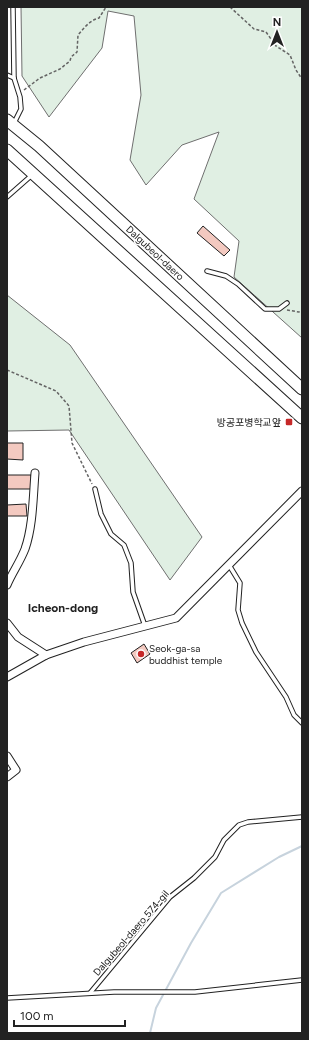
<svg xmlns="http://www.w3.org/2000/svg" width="309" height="1040" font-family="Figtree,'Noto Sans KR',sans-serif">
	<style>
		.green { fill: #e0efe3; stroke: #6f6f6f }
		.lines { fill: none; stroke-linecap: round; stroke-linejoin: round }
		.stream { stroke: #c7d3dd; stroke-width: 2 }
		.building { fill: #f3c9c0; stroke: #222 }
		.lane-casing { stroke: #222; stroke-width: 5.5 }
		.street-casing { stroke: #222; stroke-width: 9 }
		.primary-casing { stroke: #222; stroke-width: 13 }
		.path { stroke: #646464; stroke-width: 1.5; stroke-dasharray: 3 2; stroke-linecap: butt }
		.lane { stroke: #fff; stroke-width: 3.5 }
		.street { stroke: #fff; stroke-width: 7 }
		.primary { stroke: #fff; stroke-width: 11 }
		.fence { stroke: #222; stroke-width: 1; stroke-dasharray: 5 2; stroke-linecap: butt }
		.poi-dot { fill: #c62828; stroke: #fff; stroke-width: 1.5 }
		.labels { text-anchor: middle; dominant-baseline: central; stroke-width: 3; stroke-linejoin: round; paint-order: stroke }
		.street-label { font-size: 10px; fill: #222; stroke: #fff }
		.poi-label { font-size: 10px; fill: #222; stroke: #fff; text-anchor: end }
		.quarter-label { font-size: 12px; font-weight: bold; fill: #222; stroke: #fff }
	</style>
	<rect width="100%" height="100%" fill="#fff"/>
	<!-- green -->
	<g class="green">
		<polygon points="21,7 302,7 302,338 234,277 239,241 194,199 219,132 182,145 146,185 130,160 141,95 134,16 108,11 102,48 49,117 22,76"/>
		<polygon points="7,295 70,345 202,537 170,580 69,430 7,431"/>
	</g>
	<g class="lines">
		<!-- stream -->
		<polyline class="stream" points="150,1033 156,1008 191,943 221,893 279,857 302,846"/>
	</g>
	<!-- building -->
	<g class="building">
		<polygon points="203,226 230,250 224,256 197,233"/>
		<polygon points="7,443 23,443 23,460 7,459"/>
		<polygon points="7,475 31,475 32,489 7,489"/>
		<polygon points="26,504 27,516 7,516 7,505"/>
		<polygon points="144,644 150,654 137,663 131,653"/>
	</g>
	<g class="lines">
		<defs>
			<g id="lane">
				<polyline points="13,7 14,78 20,97 21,109 14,123"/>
				<polyline points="7,75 14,78"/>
				<polyline points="7,197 32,175"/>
				<polyline points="207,271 226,276 238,284 265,309 279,309 287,303"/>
				<polyline points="95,489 101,514 111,534 124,545 131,563 133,592 145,626"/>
				<polyline points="229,565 240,583 238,610 242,623 256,652 286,697 294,715 302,723"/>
				<polyline points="90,993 170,897 194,878 215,857 224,840 239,825 248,822 302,817"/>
				<polyline points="7,998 114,992 195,992 302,980"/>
			</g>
			<g id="street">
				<path d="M7 585C12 573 20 562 25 549 33 526 33 498 35 473"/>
				<polyline points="7,623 18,637 46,655"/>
				<polyline points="7,677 46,655 84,642 176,618 302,491"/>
				<polyline points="7,756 16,770 7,777"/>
			</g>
			<g id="primary">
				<polyline points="7,120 39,146 302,389"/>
				<polyline points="7,150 302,418"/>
			</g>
		</defs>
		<!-- lane casing -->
		<use href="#lane" class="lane-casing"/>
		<!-- street casing -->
		<use href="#street" class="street-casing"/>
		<!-- primary casing -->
		<use href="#primary" class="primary-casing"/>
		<!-- path -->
		<g class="path">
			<polyline points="230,7 254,29 266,32 276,46 290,55 296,70 302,79"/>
			<path d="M24 90 40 78 60 69 70 61 71 57 77 52 78 35C84 28 90 20 99 18L106 7"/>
			<polyline points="287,310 299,312 302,310"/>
			<polyline points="7,370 56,391 69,406 72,443 92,484"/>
		</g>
		<!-- lane -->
		<use href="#lane" class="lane"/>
		<!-- street -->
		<use href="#street" class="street"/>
		<!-- primary -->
		<use href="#primary" class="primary"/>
		<!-- fence -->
		<polyline class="fence" points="7,767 7,768"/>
	</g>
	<!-- markers -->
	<g class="poi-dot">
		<rect x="285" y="418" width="8" height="8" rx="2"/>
		<circle cx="141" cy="654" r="4"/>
	</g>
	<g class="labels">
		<!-- street labels -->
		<g class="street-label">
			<text transform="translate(155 253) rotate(43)">Dalgubeol-daero</text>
			<text transform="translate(131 933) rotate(-49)">Dalgubeol-daero 574-gil</text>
		</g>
		<!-- poi labels -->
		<g class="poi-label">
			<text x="281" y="422">방공포병학교앞</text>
			<text x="149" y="648" text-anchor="start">Seok-ga-sa<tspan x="149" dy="12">buddhist temple</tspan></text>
		</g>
		<!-- quarter labels -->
		<g class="quarter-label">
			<text x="63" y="608">Icheon-dong</text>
		</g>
	</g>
	<!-- border -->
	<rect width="309" height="1040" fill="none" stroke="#222222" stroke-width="16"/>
	<!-- north arrow -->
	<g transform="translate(277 32)" stroke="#ffffff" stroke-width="3" paint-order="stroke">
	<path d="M0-3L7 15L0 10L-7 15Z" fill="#222222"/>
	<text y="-6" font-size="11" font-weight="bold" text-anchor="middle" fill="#222222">N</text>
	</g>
	<!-- scale -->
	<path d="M14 1020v6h111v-6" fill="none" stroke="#222222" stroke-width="2"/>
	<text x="20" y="1020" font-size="12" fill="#222222" stroke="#ffffff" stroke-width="3" paint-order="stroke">100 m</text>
</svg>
